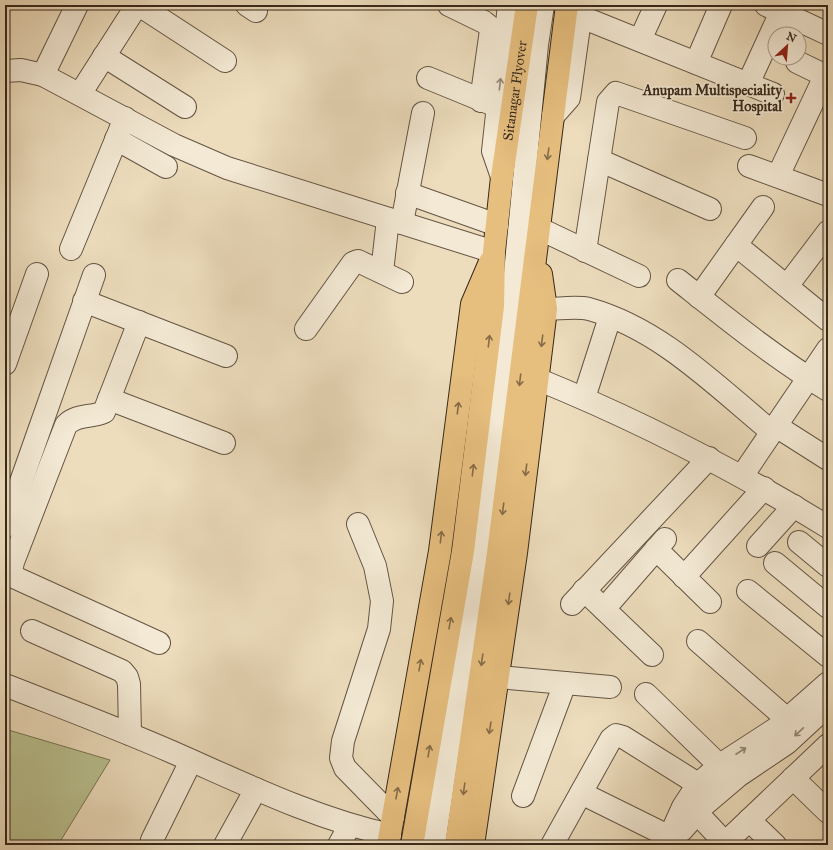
<svg xmlns="http://www.w3.org/2000/svg" width="833" height="850" font-family="'IM FELL Great Primer',serif">
	<style>
		.green { fill: #bac08f; stroke: #787455 }
		.lines { fill: none; stroke-linecap: round; stroke-linejoin: round }
		.minor-casing { stroke: #645544; stroke-width: 24 }
		.major-casing { stroke: #37281b; stroke-width: 24 }
		.minor { stroke: #f3e9d4; stroke-width: 22 }
		.major { stroke: #e6be7e; stroke-width: 22 }
		.oneway { stroke: #958878 }
		.oneway2 { stroke: #866c48 }
		.poi-dot { fill: #8f2418; stroke: #f3e9d4; stroke-width: 1.5 }
		.labels { text-anchor: middle; dominant-baseline: central; stroke-width: 3.5; stroke-linejoin: round; paint-order: stroke }
		.poi-label { font-size: 14px; font-weight: bold; fill: #37281b; stroke: #f3e9d4; text-anchor: end }
		.street-label { font-size: 14px; fill: #37281b; stroke: #f3e9d4 }
	</style>
	<rect width="100%" height="100%" fill="#edddbd"/>
	<filter id="stains"><feTurbulence type="fractalNoise" baseFrequency=".005" numOctaves="4"/><feColorMatrix values="0 0 0 0 .2 0 0 0 0 .09 0 0 0 0 .02 0 0 0 .5 -.17"/></filter>
	<radialGradient id="worn" r=".72"><stop offset=".6" stop-color="#630" stop-opacity="0"/><stop offset="1" stop-color="#630" stop-opacity=".3"/></radialGradient>
	<!-- green -->
	<polygon class="green" points="5,729 110,760 58,845 5,845"/>
	<g class="lines">
		<defs>
			<g id="minor">
				<polyline points="139,5 225,61"/>
				<polyline points="247,5 256,11"/>
				<polyline points="449,5 484,22 489,26 491,30 481,101"/>
				<polyline points="766,5 828,34"/>
				<polyline points="579,16 773,94"/>
				<polyline points="640,40 656,5"/>
				<polyline points="104,56 185,107"/>
				<polyline points="797,62 828,77"/>
				<polyline points="696,63 721,5"/>
				<polyline points="5,71 21,70 43,75 174,145 227,168 494,252"/>
				<polyline points="43,75 77,5"/>
				<polyline points="428,78 494,105"/>
				<polyline points="748,84 781,12"/>
				<polyline points="80,94 137,5"/>
				<polyline points="553,116 569,98 582,5"/>
				<polyline points="116,139 166,167"/>
				<polyline points="599,160 710,209"/>
				<polyline points="749,166 828,195"/>
				<polyline points="778,176 825,76"/>
				<polyline points="502,177 493,151 509,5"/>
				<polyline points="407,193 497,225"/>
				<polyline points="402,223 423,113"/>
				<polyline points="538,228 639,276"/>
				<polyline points="736,245 828,320"/>
				<polyline points="71,249 125,118"/>
				<polyline points="585,251 608,102 616,93 745,138"/>
				<polyline points="382,272 388,219"/>
				<path d="M678 280C726 318 775 358 828 390"/>
				<polyline points="787,286 828,232"/>
				<polyline points="699,297 763,207"/>
				<polyline points="84,301 226,356"/>
				<path d="M546 309C559 309 576 306 589 309 661 329 716 386 772 432"/>
				<path d="M139 322 104 412C90 418 77 414 66 425L13 562 11 571 16 578 159 643"/>
				<polyline points="306,329 353,263 358,261 402,282"/>
				<polyline points="5,364 37,274"/>
				<path d="M537 379C638 420 735 470 828 527"/>
				<polyline points="584,398 610,317"/>
				<polyline points="109,399 224,443"/>
				<polyline points="776,426 828,459"/>
				<polyline points="742,476 828,349"/>
				<polyline points="358,524 375,566 382,601 379,629 343,741 341,758 345,768 393,817"/>
				<polyline points="5,527 94,275"/>
				<polyline points="799,542 828,566"/>
				<polyline points="758,546 794,506"/>
				<polyline points="656,549 710,602"/>
				<polyline points="775,563 828,607"/>
				<polyline points="684,577 764,488"/>
				<polyline points="584,590 652,655"/>
				<polyline points="748,591 828,656"/>
				<polyline points="572,604 709,458"/>
				<polyline points="604,609 665,539"/>
				<polyline points="32,631 122,671 127,677 129,684 130,734"/>
				<polyline points="698,641 787,719"/>
				<polyline points="498,677 610,687"/>
				<path d="M5 685C61 707 117 728 172 752 243 783 313 818 390 835"/>
				<polyline points="646,694 720,766"/>
				<polyline points="793,778 828,812"/>
				<polyline points="581,793 670,837"/>
				<polyline points="523,796 565,683"/>
				<polyline points="697,813 727,845"/>
				<polyline points="749,820 775,845"/>
				<polyline points="682,830 705,804 738,776 787,743 828,705"/>
				<polyline points="725,843 828,745"/>
				<polyline points="151,845 152,840 191,761"/>
				<polyline points="225,845 256,789"/>
				<polyline points="339,845 350,825"/>
				<polyline points="434,845 508,346 537,45 543,5"/>
				<polyline points="552,845 611,739 616,735 623,737 698,784"/>
				<polyline points="666,845 683,807 698,784 723,763 777,728 828,683"/>
			</g>
			<g id="major">
				<polyline points="388,845 440,551 472,304 490,262"/>
				<path id="s1" d="M412 845 463 551 493 306 494 252 502 177 527 5"/>
				<polyline points="456,845 498,553 567,5"/>
				<polyline points="473,845 516,553 546,309 541,274"/>
			</g>
		</defs>
		<!-- minor casing -->
		<use href="#minor" class="minor-casing"/>
		<!-- major casing -->
		<use href="#major" class="major-casing"/>
		<!-- minor -->
		<use href="#minor" class="minor"/>
		<!-- major -->
		<use href="#major" class="major"/>
	</g>
	<!-- one-way arrows -->
	<defs><path id="oneway-shaft" d="M-6 0H5M1.5-3L5.5 0L1.5 3" fill="none" stroke-width="1.6" stroke-linecap="round" stroke-linejoin="round"/></defs>
	<g class="oneway">
		<use href="#oneway-shaft" transform="translate(500 84) rotate(-83)"/>
		<use href="#oneway-shaft" transform="translate(799 732) rotate(137)"/>
		<use href="#oneway-shaft" transform="translate(741 751) rotate(-33)"/>
	</g>
	<g class="oneway2">
		<use href="#oneway-shaft" transform="translate(548 154) rotate(98)"/>
		<use href="#oneway-shaft" transform="translate(489 341) rotate(-83)"/>
		<use href="#oneway-shaft" transform="translate(542 341) rotate(97)"/>
		<use href="#oneway-shaft" transform="translate(520 380) rotate(97)"/>
		<use href="#oneway-shaft" transform="translate(458 408) rotate(-83)"/>
		<use href="#oneway-shaft" transform="translate(473 470) rotate(-83)"/>
		<use href="#oneway-shaft" transform="translate(526 470) rotate(97)"/>
		<use href="#oneway-shaft" transform="translate(503 509) rotate(97)"/>
		<use href="#oneway-shaft" transform="translate(441 537) rotate(-83)"/>
		<use href="#oneway-shaft" transform="translate(509 599) rotate(98)"/>
		<use href="#oneway-shaft" transform="translate(450 623) rotate(-80)"/>
		<use href="#oneway-shaft" transform="translate(482 660) rotate(98)"/>
		<use href="#oneway-shaft" transform="translate(420 665) rotate(-80)"/>
		<use href="#oneway-shaft" transform="translate(490 728) rotate(99)"/>
		<use href="#oneway-shaft" transform="translate(429 751) rotate(-80)"/>
		<use href="#oneway-shaft" transform="translate(464 789) rotate(98)"/>
		<use href="#oneway-shaft" transform="translate(397 793) rotate(-80)"/>
	</g>
	<!-- markers -->
	<path class="poi-dot" d="M789 92h4v4h4v4h-4v4h-4v-4h-4v-4h4z"/>
	<g class="labels">
		<!-- poi labels -->
		<g class="poi-label">
			<text x="782" y="90">Anupam Multispeciality<tspan x="782" dy="16">Hospital</tspan></text>
		</g>
		<!-- street labels -->
		<g class="street-label">
			<text stroke="none"><textPath href="#s1" startOffset="762">Sitanagar Flyover</textPath></text>
		</g>
	</g>
	<!-- margin -->
	<rect width="833" height="850" fill="none" stroke="#edddbd" stroke-width="20"/>
	<rect x="6" y="6" width="821" height="838" fill="none" stroke="#37281b" stroke-width="2"/>
	<rect x="10" y="10" width="813" height="830" fill="none" stroke="#37281b"/>
	<!-- north arrow -->
	<g transform="translate(787 46) rotate(26)"><circle r="19" fill="#f3e9d4" stroke="#a89c8a"/>
	<path d="M0-3L7 15L0 10L-7 15Z" fill="#8f2418"/>
	<text y="-6" font-size="11" font-weight="bold" text-anchor="middle" fill="#37281b">N</text>
	</g>
	<rect width="100%" height="100%" filter="url(#stains)"/>
	<rect width="100%" height="100%" fill="url(#worn)"/>
</svg>
